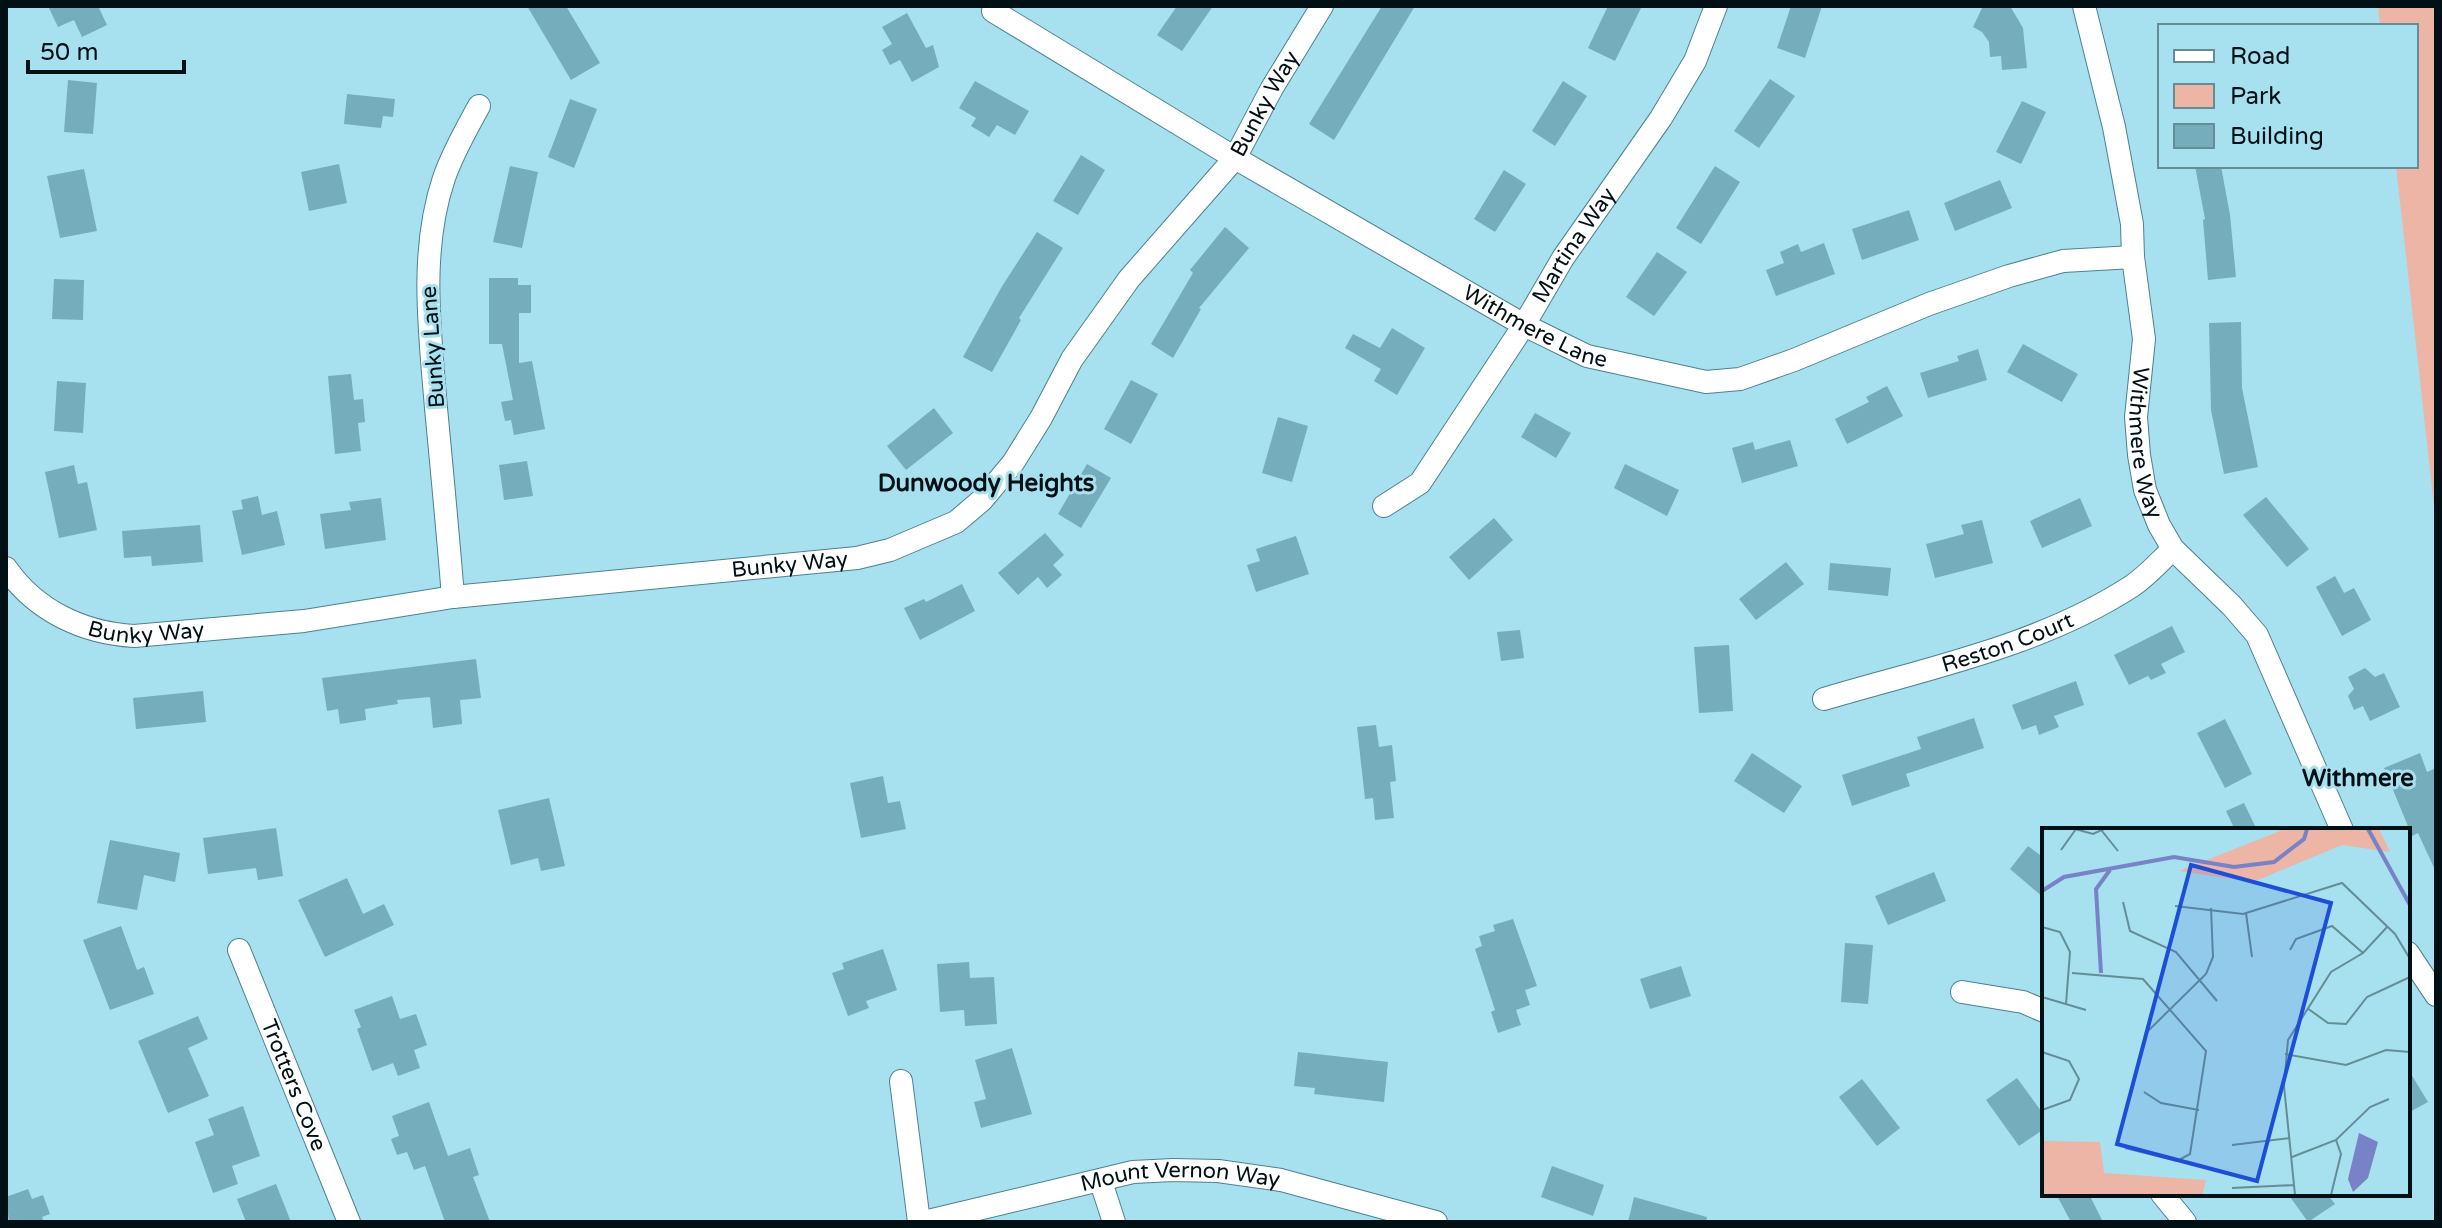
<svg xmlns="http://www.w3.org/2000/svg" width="2442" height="1228" font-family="'Varela Round',sans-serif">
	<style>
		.green { fill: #ecb5a6 }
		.building { fill: #76adbc }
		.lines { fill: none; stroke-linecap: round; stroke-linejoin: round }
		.street-casing { stroke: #4b8290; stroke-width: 24 }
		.street { stroke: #fff; stroke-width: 22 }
		.labels { text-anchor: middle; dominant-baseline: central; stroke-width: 6; stroke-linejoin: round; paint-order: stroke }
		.street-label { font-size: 22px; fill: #001015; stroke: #a7e0ef }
		.neighbourhood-label { font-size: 24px; font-weight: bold; fill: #001015; stroke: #a7e0ef }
		.inset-river { fill: none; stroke: #7782c7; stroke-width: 4 }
		.inset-road { fill: none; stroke: #648d98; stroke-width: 2 }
		.view { fill: #1d4ed8; fill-opacity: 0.15; stroke: #1d4ed8; stroke-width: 4 }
		.inset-edge { fill: none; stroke: #001015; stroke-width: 4 }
	</style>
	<rect width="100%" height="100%" fill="#a7e0ef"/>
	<!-- green -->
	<polygon class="green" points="2378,6 2436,6 2436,524 2396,166 2416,166 2416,26 2380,26"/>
	<!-- building -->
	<g class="building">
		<polygon points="48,6 102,6 99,8 107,25 82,37 74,20 58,27"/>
		<polygon points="527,6 566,6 600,63 571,80"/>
		<polygon points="1177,6 1213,6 1182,51 1157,35"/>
		<polygon points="1382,6 1415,6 1334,140 1309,124"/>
		<polygon points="1608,6 1642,6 1615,61 1588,48"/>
		<polygon points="1791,6 1822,6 1805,58 1777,48"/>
		<polygon points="1983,6 2010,6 2023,28 2027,68 2002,70 2001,56 1990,57 1989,42 1982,32 1973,27"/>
		<polygon points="907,13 926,48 933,45 939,67 912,82 900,60 890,65 882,50 892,44 882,27"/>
		<polygon points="1770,79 1795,96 1759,148 1734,131"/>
		<polygon points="68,80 97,83 93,134 64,132"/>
		<polygon points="975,81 1029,111 1015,135 997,125 989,137 971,126 976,118 959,108"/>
		<polygon points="1563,81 1587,96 1555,146 1532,131"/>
		<polygon points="347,94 395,99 393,117 383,116 381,128 344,124"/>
		<polygon points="570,99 597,109 574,168 548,157"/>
		<polygon points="2022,101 2046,112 2021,164 1996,152"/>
		<polygon points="1081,155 1105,170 1078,215 1053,201"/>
		<polygon points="339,164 347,203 309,211 301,172"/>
		<polygon points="510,166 538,172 522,248 493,242"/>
		<polygon points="1715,166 1740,182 1701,244 1676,228"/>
		<polygon points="2195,166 2221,166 2230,215 2236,277 2208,280 2203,220 2205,219"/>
		<polygon points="84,169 97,231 60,238 47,176"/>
		<polygon points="1504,170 1526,184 1495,232 1474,219"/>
		<polygon points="2000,180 2012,208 1955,231 1944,203"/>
		<polygon points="1909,210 1919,240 1862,260 1852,229"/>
		<polygon points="1225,227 1249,248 1199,308 1201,309 1173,358 1151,344 1193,273 1190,270"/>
		<polygon points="1037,232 1063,248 1019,318 1021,320 992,372 963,357 1001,288"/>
		<polygon points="1824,243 1835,274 1776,296 1766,270 1784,263 1780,252 1798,244 1801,252"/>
		<polygon points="1657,252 1687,272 1654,316 1626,297"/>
		<polygon points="489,278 518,278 518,285 531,285 531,313 519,313 519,363 532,361 545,429 514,435 511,420 505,421 501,402 513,400 502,344 489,344"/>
		<polygon points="54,279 84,280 83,320 52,319"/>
		<polygon points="2241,322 2242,388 2258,467 2224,474 2211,410 2209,323"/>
		<polygon points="1392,328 1425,348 1397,395 1374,381 1381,369 1345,348 1353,334 1380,348"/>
		<polygon points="2023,344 2078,374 2062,402 2007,372"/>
		<polygon points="1978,349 1987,380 1928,398 1920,373 1959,361 1957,356"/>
		<polygon points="351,374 354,400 363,399 365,422 358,423 361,451 335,454 328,376"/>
		<polygon points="1131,380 1158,394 1131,444 1104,429"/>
		<polygon points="57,381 86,383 83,433 54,431"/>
		<polygon points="1887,386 1903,416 1847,444 1835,419 1869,402 1866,397"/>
		<polygon points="934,408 953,433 906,470 887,446"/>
		<polygon points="1535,413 1571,433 1556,458 1521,437"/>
		<polygon points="1278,417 1308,426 1292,482 1262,473"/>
		<polygon points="1790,440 1798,466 1742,483 1732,448 1753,442 1755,450"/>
		<polygon points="527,461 533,496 504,500 499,465"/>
		<polygon points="1087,464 1111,478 1081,528 1058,514"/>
		<polygon points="1625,464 1679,490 1667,516 1614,488"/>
		<polygon points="74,465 78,484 87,482 97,530 59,538 45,472"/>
		<polygon points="258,496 262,515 277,511 285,545 242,555 232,511 243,509 241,500"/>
		<polygon points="2266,497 2309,549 2287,567 2243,515"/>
		<polygon points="381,498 386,540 325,549 320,514 351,510 349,502"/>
		<polygon points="2080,498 2092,526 2042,548 2030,521"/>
		<polygon points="1494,518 1513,540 1469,580 1449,557"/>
		<polygon points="1982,520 1993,563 1935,578 1926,544 1964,534 1961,525"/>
		<polygon points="200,525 203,562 152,566 151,556 124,558 122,531"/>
		<polygon points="1045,533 1064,555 1053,565 1062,575 1047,588 1038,577 1018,595 998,573"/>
		<polygon points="1296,536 1309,574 1256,592 1247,565 1260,561 1256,549"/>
		<polygon points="1786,562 1804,584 1756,620 1739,599"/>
		<polygon points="1830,563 1891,568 1888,596 1828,590"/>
		<polygon points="2335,576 2344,593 2354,588 2371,620 2342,636 2316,587"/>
		<polygon points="962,584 975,611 920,640 904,608 924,599 926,602"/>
		<polygon points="2172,626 2185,652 2161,664 2166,673 2151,680 2148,676 2129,685 2114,655"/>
		<polygon points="1520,630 1524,658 1501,661 1497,632"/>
		<polygon points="1729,645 1733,711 1699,713 1694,647"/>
		<polygon points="476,659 481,698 460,700 462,724 433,728 430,697 397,700 398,704 365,709 366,720 340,724 338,709 327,711 322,678"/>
		<polygon points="2365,668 2375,677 2384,673 2400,707 2370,721 2363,706 2354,710 2348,696 2354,689 2348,677"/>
		<polygon points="2076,681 2084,705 2054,716 2059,727 2039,735 2036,725 2022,730 2012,705"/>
		<polygon points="203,691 206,722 136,729 133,698"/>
		<polygon points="1974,718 1984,748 1906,774 1910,786 1852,806 1842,775 1921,749 1917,737"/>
		<polygon points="2225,719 2252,774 2225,788 2197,733"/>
		<polygon points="1376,725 1379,747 1392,745 1396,781 1390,782 1394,818 1375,820 1373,798 1365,799 1357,727"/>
		<polygon points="1752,753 1802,786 1784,813 1734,781"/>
		<polygon points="2420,753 2427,772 2436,768 2436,872 2418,833 2412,836 2384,768"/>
		<polygon points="883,776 888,803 900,801 906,829 861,838 850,783"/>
		<polygon points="549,798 565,866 541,871 538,858 511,865 498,810"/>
		<polygon points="2244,803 2257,830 2235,830 2226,811"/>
		<polygon points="276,828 283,876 258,880 256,868 208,874 203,838"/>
		<polygon points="110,840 180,853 175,882 144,875 137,910 97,903"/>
		<polygon points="2028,846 2044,858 2044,898 2010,869"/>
		<polygon points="1934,872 1946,901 1888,925 1875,896"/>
		<polygon points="347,878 363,914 384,904 394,925 325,957 298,900"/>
		<polygon points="1513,919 1537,986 1525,990 1530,1005 1516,1010 1521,1025 1498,1033 1491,1012 1495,1010 1475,949 1482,946 1479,936 1495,931 1493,925"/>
		<polygon points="121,926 137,970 144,967 154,994 110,1010 83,940"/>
		<polygon points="1845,943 1873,945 1868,1004 1841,1002"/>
		<polygon points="883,949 897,990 866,1001 869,1008 848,1016 832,973 844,969 842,963"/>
		<polygon points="969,962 970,978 994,977 997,1024 965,1026 964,1010 940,1012 937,964"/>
		<polygon points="1681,966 1691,996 1650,1009 1640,979"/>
		<polygon points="392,996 400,1019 416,1014 427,1045 414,1050 420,1068 398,1076 393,1063 372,1071 357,1029 361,1027 354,1010"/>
		<polygon points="198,1016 208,1039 188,1048 209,1096 168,1113 138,1041"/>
		<polygon points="1012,1048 1032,1114 981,1128 974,1102 986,1099 975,1060"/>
		<polygon points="1298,1052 1388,1062 1384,1102 1314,1094 1315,1088 1294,1086"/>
		<polygon points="2408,1069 2428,1102 2408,1113"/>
		<polygon points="2017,1078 2044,1115 2044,1129 2019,1146 1986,1100"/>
		<polygon points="1862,1079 1900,1128 1877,1146 1839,1097"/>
		<polygon points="429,1102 448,1156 470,1148 479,1175 473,1177 490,1222 445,1222 425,1166 414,1170 407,1152 397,1155 391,1139 399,1136 392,1116"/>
		<polygon points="243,1106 260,1156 232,1166 238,1184 213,1193 195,1142 214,1135 208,1119"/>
		<polygon points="1552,1166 1604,1185 1593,1216 1541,1197"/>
		<polygon points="276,1184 291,1222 246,1222 237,1199"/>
		<polygon points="28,1189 32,1199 43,1195 50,1214 42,1217 44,1222 9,1222 6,1197"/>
		<polygon points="2056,1194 2089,1194 2103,1222 2071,1222"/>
		<polygon points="2288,1194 2327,1194 2335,1204 2308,1222"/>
		<polygon points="1634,1197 1707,1217 1706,1222 1628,1222"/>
	</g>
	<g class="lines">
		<defs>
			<g id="street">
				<path id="s1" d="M2084 6 2114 127 2132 224 2133 257 2144 339 2136 417 2139 455 2145 490 2159 525 2173 549 2232 606 2257 635 2342 830"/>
				<path id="s2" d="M993 11 1235 158 1524 325 1587 356 1706 382 1740 379 1794 360 1929 304 2009 276 2063 261 2133 257"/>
				<path id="s3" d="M1384 506 1420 483 1524 325 1563 258 1661 118 1695 61 1716 6"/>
				<path id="s4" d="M6 568C36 611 83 633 134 636L304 621 453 597 857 558 890 550 956 522 982 500 1013 463 1041 418 1072 359 1129 279 1235 158 1272 88 1322 6"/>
				<path d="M453 597C448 534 442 471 436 408 430 333 419 252 444 178 453 152 466 130 479 106"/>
				<path id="s5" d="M1824 699C1928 668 2040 646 2132 586 2147 576 2160 561 2173 549"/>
				<path id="s6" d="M239 950 349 1222"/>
				<polyline points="2408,953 2436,995"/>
				<polyline points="1962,992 2023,1002 2044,1011"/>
				<polyline points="901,1081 919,1222"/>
				<polyline points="1101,1182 1114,1222"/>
				<polyline points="2162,1194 2185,1222"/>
				<path id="s7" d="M924 1222 1133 1172 1173 1170 1218 1171 1281 1180 1436 1222"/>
			</g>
		</defs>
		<!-- street casing -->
		<use href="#street" class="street-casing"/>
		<!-- street -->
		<use href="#street" class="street"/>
	</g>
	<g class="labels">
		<!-- street labels -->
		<g class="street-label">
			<text stroke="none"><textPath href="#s4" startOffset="1506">Bunky Way</textPath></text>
			<text stroke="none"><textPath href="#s3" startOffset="326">Martina Way</textPath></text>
			<text stroke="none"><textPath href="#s2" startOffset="628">Withmere Lane</textPath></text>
			<text transform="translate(433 347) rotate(-94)">Bunky Lane</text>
			<text stroke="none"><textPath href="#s1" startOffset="444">Withmere Way</textPath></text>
			<text stroke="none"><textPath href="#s4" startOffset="810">Bunky Way</textPath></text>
			<text stroke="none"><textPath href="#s4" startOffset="162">Bunky Way</textPath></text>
			<text stroke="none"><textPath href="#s5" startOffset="192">Reston Court</textPath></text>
			<text stroke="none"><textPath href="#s6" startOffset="146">Trotters Cove</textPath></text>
			<text stroke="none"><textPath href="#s7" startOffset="262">Mount Vernon Way</textPath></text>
		</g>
		<!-- neighbourhood labels -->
		<g class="neighbourhood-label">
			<text x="986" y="483">Dunwoody Heights</text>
			<text x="2358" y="778">Withmere</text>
		</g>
	</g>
	<!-- overview -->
	<g transform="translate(2042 828)">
		<rect width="368" height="368" fill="#a7e0ef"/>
		<path d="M243 1H337L348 24 300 17 211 54 137 43ZM0 313 58 314 62 345 164 352 160 367H0Z" fill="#ecb5a6"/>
		<path d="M317 305 336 314 326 350 311 364 306 351Z" fill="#7782c7"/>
		<path class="inset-river" d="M326 1 368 77M0 63 22 49 132 29 192 39 232 34 262 11 265 1M59 145 54 61 68 42"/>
		<path class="inset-road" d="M33 1 51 6 62 1M60 3 76 23M19 22 34 1M81 74 88 103 134 124 175 173M133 78 201 86 300 55 353 106 368 131M204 85 210 129M0 99 18 104 28 124 24 176M248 122 254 111 290 98 321 125M30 145 101 151 164 223 148 326 135 333 83 320M0 169 44 182M265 180 286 195 304 196 325 169 368 149M106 203 164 146 171 129 169 80M0 224 27 233 37 251 28 272 0 282M243 226 304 237 344 222 368 224M102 264 119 275 157 282M190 317 248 310M250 329 294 312 328 279 347 271M190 360 252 357M253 367 242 258 246 212 289 144 321 125 346 98M289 367 299 326 294 312"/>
		<path class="view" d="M149 37 289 75 215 353 75 316Z"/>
		<rect width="368" height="368" class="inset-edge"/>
	</g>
	<!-- border -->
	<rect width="2442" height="1228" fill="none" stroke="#001015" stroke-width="16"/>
	<!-- legend -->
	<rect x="2158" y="24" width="260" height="144" fill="#a7e0ef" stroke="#648d98" stroke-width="2"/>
	<rect x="2174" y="50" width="40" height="12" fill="#ffffff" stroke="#648d98" stroke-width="2"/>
	<text x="2230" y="64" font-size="24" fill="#001015">Road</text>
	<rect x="2174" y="84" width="40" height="24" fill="#ecb5a6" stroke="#648d98" stroke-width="2"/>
	<text x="2230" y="104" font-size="24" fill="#001015">Park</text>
	<rect x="2174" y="124" width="40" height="24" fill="#76adbc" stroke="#648d98" stroke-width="2"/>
	<text x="2230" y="144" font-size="24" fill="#001015">Building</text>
	<!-- scale -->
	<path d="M28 60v12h156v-12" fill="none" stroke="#001015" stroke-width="4"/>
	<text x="40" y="60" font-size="24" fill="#001015" stroke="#a7e0ef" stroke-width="6" paint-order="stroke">50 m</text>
</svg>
